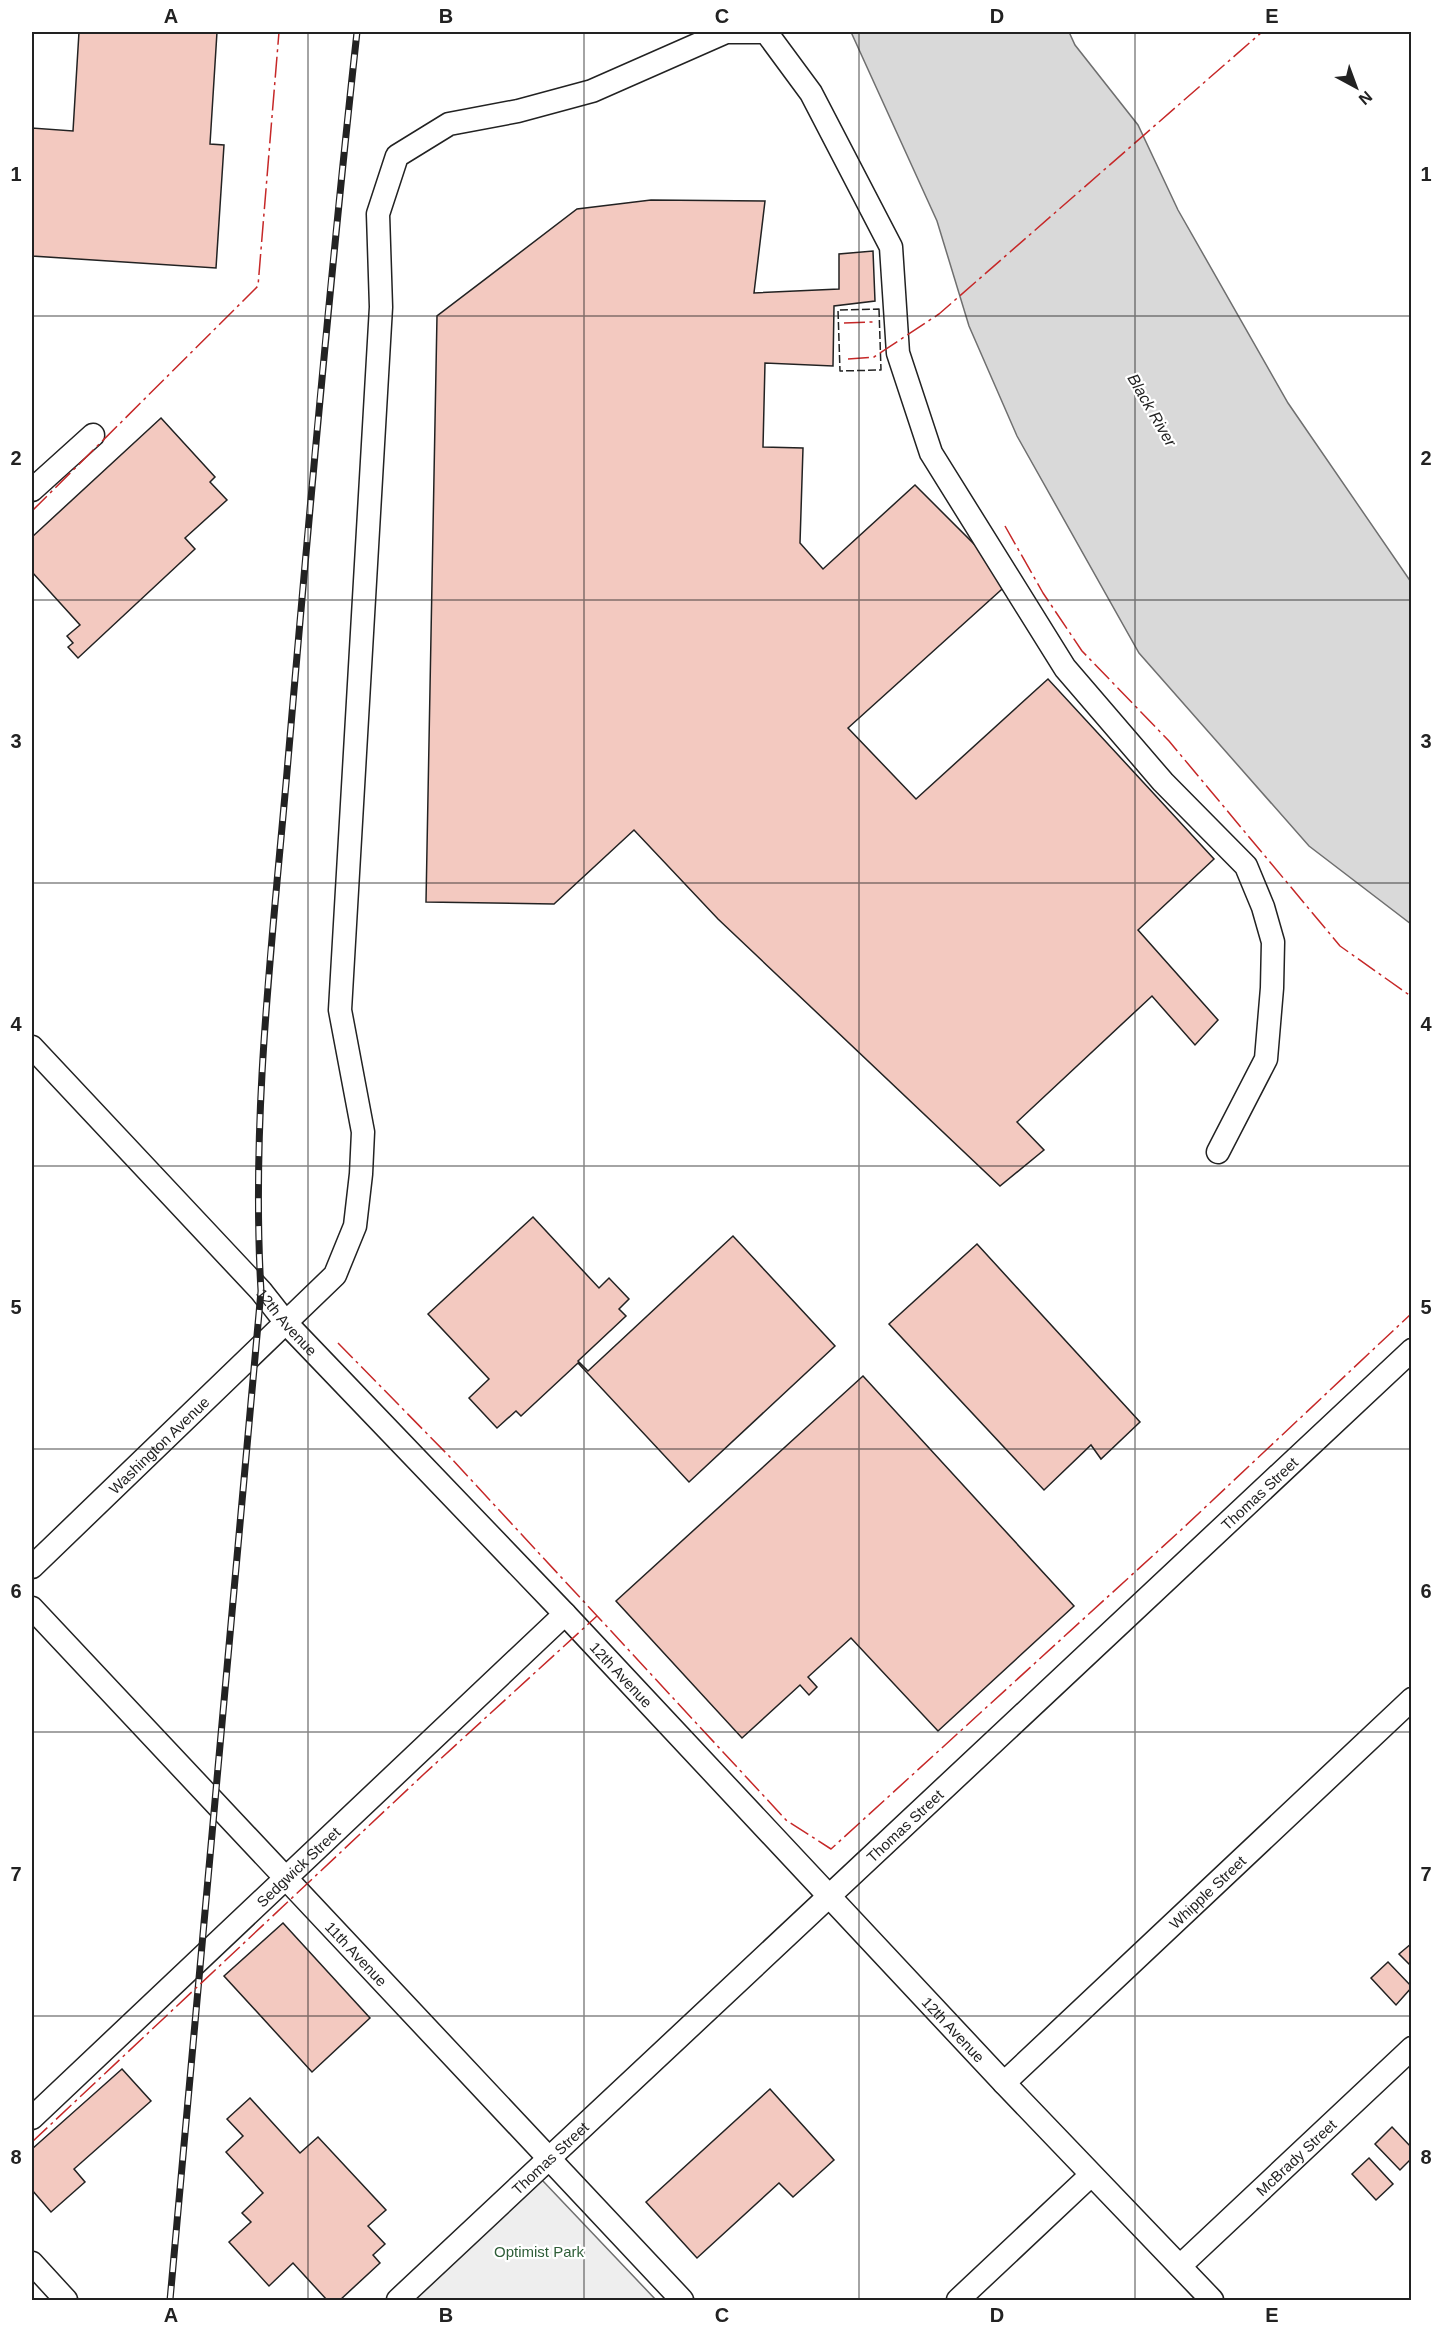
<svg xmlns="http://www.w3.org/2000/svg" width="1443" height="2332" font-family="Helvetica,sans-serif">
	<style>
		.green { fill: #eee; stroke: #6f6f6f; stroke-width: 1.5 }
		.water { fill: #d9d9d9; stroke: #6f6f6f; stroke-width: 1.5 }
		.building { fill: #f3c9c0; stroke: #222; stroke-width: 1.5 }
		.lines { fill: none; stroke-linecap: round; stroke-linejoin: round }
		.minor-casing { stroke: #222; stroke-width: 25 }
		.minor { stroke: #fff; stroke-width: 22 }
		.rail-casing { stroke: #222; stroke-width: 7 }
		.rail { stroke: #fff; stroke-width: 4.5; stroke-dasharray: 14; stroke-linecap: butt }
		.fence { stroke: #222; stroke-width: 1.5; stroke-dasharray: 8 3; stroke-linecap: butt }
		.power { stroke: #c62828; stroke-width: 1.5; stroke-dasharray: 21 4.5 3 4.5; stroke-linecap: butt }
		.grid { fill: none; stroke: #222; stroke-width: 1.5; stroke-opacity: 0.55 }
		.labels { text-anchor: middle; dominant-baseline: central; stroke-width: 4.5; stroke-linejoin: round; paint-order: stroke }
		.street-label { font-size: 15px; fill: #222; stroke: #fff }
		.park-label { font-size: 15px; fill: #2f5e38; stroke: #fff }
		.water-label { font-size: 16px; font-style: italic; fill: #222; stroke: #fff }
		.neatline { fill: none; stroke: #222; stroke-width: 2 }
		.grid-label { font-size: 20px; text-anchor: middle; font-weight: bold; fill: #222 }
	</style>
	<rect width="100%" height="100%" fill="#fff"/>
	<!-- green -->
	<polygon class="green" points="542,2180 656,2300 414,2300"/>
	<!-- water -->
	<polygon class="water" points="851,32 1069,32 1075,45 1138,125 1178,210 1288,403 1411,582 1411,924 1309,846 1139,653 1017,436 969,326 937,221"/>
	<!-- building -->
	<g class="building">
		<polygon points="79,32 217,32 210,144 224,145 216,268 32,256 32,128 73,131"/>
		<polygon points="651,200 765,201 754,293 839,289 839,254 873,251 875,301 834,306 833,366 765,363 763,447 803,448 800,543 823,569 915,485 1011,581 848,728 916,799 1048,679 1214,859 1138,930 1218,1020 1195,1045 1152,996 1017,1122 1044,1150 1000,1186 718,919 634,830 554,904 426,902 437,316 577,209"/>
		<polygon points="161,418 215,477 210,482 227,500 185,538 195,549 78,658 68,647 73,643 67,636 80,625 32,572 32,537"/>
		<polygon points="533,1217 599,1288 609,1278 629,1299 619,1309 626,1316 578,1361 588,1371 733,1236 835,1346 689,1482 578,1363 521,1416 516,1411 497,1428 469,1398 489,1379 428,1314"/>
		<polygon points="977,1244 1140,1422 1101,1459 1091,1445 1044,1490 889,1324"/>
		<polygon points="863,1376 1074,1606 938,1731 851,1638 808,1677 817,1687 809,1695 800,1685 742,1738 616,1601"/>
		<polygon points="283,1923 370,2018 312,2072 224,1976"/>
		<polygon points="1412,1943 1412,1967 1399,1954"/>
		<polygon points="1388,1962 1412,1987 1396,2005 1371,1978"/>
		<polygon points="122,2069 151,2101 74,2169 85,2182 51,2212 32,2190 32,2149"/>
		<polygon points="770,2089 834,2160 793,2197 779,2183 697,2258 646,2202"/>
		<polygon points="250,2098 300,2153 318,2137 386,2210 368,2226 385,2244 373,2255 380,2263 340,2300 327,2300 293,2263 269,2286 229,2242 251,2222 242,2213 263,2193 226,2152 243,2136 227,2119"/>
		<polygon points="1392,2127 1412,2148 1412,2158 1400,2170 1375,2144"/>
		<polygon points="1369,2158 1393,2184 1376,2200 1352,2174"/>
	</g>
	<g class="lines">
		<defs>
			<g id="minor">
				<polyline points="32,490 93,435"/>
				<path id="s1" d="M32 1047 261 1291 287 1324 565 1614 1004 2083 1212 2300"/>
				<path id="s2" d="M32 1567 335 1275 355 1226 361 1174 363 1132 340 1010 381 307 378 214 397 156 449 124 518 111 592 91 726 32H766L811 93 891 247 898 353 931 453 1065 668 1163 782 1246 866 1263 907 1273 942 1272 988 1266 1059 1218 1152"/>
				<path id="s3" d="M32 1608 682 2300"/>
				<path id="s4" d="M1004 2083 1412 1699"/>
				<path id="s5" d="M32 2118 565 1614"/>
				<polyline points="32,2263 66,2300"/>
				<path id="s6" d="M1180 2266 1412 2048"/>
				<path id="s7" d="M398 2300 1412 1350"/>
				<polyline points="958,2300 1091,2175"/>
			</g>
		</defs>
		<!-- minor casing -->
		<use href="#minor" class="minor-casing"/>
		<!-- minor -->
		<use href="#minor" class="minor"/>
		<defs>
			<path id="rail" d="M170 2300 261 1291C251 1118 272 944 287 772 308 525 330 278 357 32"/>
		</defs>
		<!-- rail casing -->
		<use href="#rail" class="rail-casing"/>
		<!-- rail -->
		<use href="#rail" class="rail"/>
		<!-- fence -->
		<polygon class="fence" points="879,309 881,370 840,371 838,310"/>
		<!-- power -->
		<g class="power">
			<polyline points="844,323 873,322"/>
			<polyline points="848,359 874,357 939,314 1262,32"/>
			<polyline points="32,511 258,286 279,32"/>
			<polyline points="1005,526 1043,593 1082,651 1169,741 1340,946 1412,997"/>
			<polyline points="338,1343 449,1456 786,1820 831,1849 1181,1530 1412,1313"/>
			<polyline points="32,2142 424,1774 597,1616"/>
		</g>
	</g>
	<!-- grid -->
	<path class="grid" d="M308 32V2300M584 32V2300M859 32V2300M1135 32V2300M32 316H1412M32 600H1412M32 883H1412M32 1166H1412M32 1449H1412M32 1732H1412M32 2016H1412"/>
	<g class="labels">
		<!-- street labels -->
		<g class="street-label">
			<text stroke="none"><textPath href="#s1" startOffset="375">12th Avenue</textPath></text>
			<text stroke="none"><textPath href="#s2" startOffset="176">Washington Avenue</textPath></text>
			<text stroke="none"><textPath href="#s7" startOffset="1180">Thomas Street</textPath></text>
			<text stroke="none"><textPath href="#s1" startOffset="861">12th Avenue</textPath></text>
			<text stroke="none"><textPath href="#s7" startOffset="694">Thomas Street</textPath></text>
			<text stroke="none"><textPath href="#s5" startOffset="366">Sedgwick Street</textPath></text>
			<text stroke="none"><textPath href="#s4" startOffset="279">Whipple Street</textPath></text>
			<text stroke="none"><textPath href="#s3" startOffset="474">11th Avenue</textPath></text>
			<text stroke="none"><textPath href="#s1" startOffset="1347">12th Avenue</textPath></text>
			<text stroke="none"><textPath href="#s7" startOffset="208">Thomas Street</textPath></text>
			<text stroke="none"><textPath href="#s6" startOffset="159">McBrady Street</textPath></text>
		</g>
		<!-- park labels -->
		<g class="park-label">
			<text x="539" y="2251">Optimist Park</text>
		</g>
		<!-- water labels -->
		<g class="water-label">
			<text transform="translate(1152 410) rotate(60)">Black River</text>
		</g>
	</g>
	<!-- border -->
	<rect width="1443" height="2332" fill="none" stroke="#ffffff" stroke-width="66"/>
	<!-- north arrow -->
	<g transform="translate(1356 87) rotate(139)" stroke="#ffffff" stroke-width="4.5" paint-order="stroke">
	<path d="M0-4.5L10 22L0 15L-10 22Z" fill="#222222"/>
	<text y="-9" font-size="16" font-weight="bold" text-anchor="middle" fill="#222222">N</text>
	</g>
	<rect x="33" y="33" width="1377" height="2266" class="neatline"/>
	<g class="grid-label">
		<text x="171" y="23">A</text>
		<text x="446" y="23">B</text>
		<text x="722" y="23">C</text>
		<text x="997" y="23">D</text>
		<text x="1272" y="23">E</text>
		<text x="16" y="181">1</text>
		<text x="1426" y="181">1</text>
		<text x="16" y="465">2</text>
		<text x="1426" y="465">2</text>
		<text x="16" y="748">3</text>
		<text x="1426" y="748">3</text>
		<text x="16" y="1031">4</text>
		<text x="1426" y="1031">4</text>
		<text x="16" y="1314">5</text>
		<text x="1426" y="1314">5</text>
		<text x="16" y="1598">6</text>
		<text x="1426" y="1598">6</text>
		<text x="16" y="1881">7</text>
		<text x="1426" y="1881">7</text>
		<text x="16" y="2164">8</text>
		<text x="1426" y="2164">8</text>
		<text x="171" y="2322">A</text>
		<text x="446" y="2322">B</text>
		<text x="722" y="2322">C</text>
		<text x="997" y="2322">D</text>
		<text x="1272" y="2322">E</text>
	</g>
</svg>
